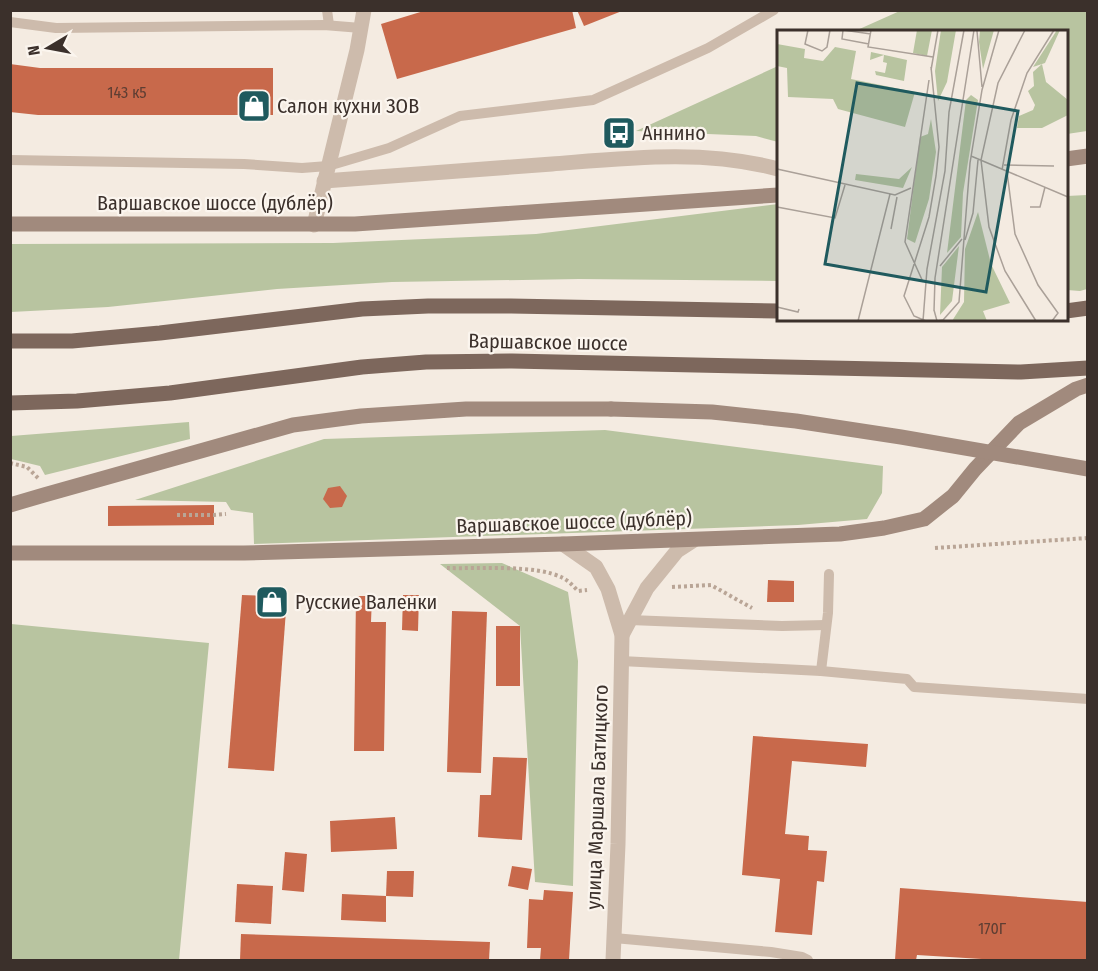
<svg xmlns="http://www.w3.org/2000/svg" width="1098" height="971" font-family="'Fira Sans Condensed',sans-serif">
	<style>
		.green { fill: #b8c4a0 }
		.building { fill: #c8694b }
		.lines { fill: none; stroke-linecap: round; stroke-linejoin: round }
		.path { stroke: #b9a596; stroke-width: 4; stroke-dasharray: 3 3; stroke-linecap: butt }
		.lane { stroke: #cdbbac; stroke-width: 10 }
		.street { stroke: #cdbbac; stroke-width: 15 }
		.secondary { stroke: #a18a7d; stroke-width: 15 }
		.primary { stroke: #7d675c; stroke-width: 15 }
		.secondary-bridge { stroke: #a18a7d; stroke-width: 15 }
		.labels { text-anchor: middle; dominant-baseline: central; stroke-width: 4.5; stroke-linejoin: round; paint-order: stroke }
		.number-label { font-size: 16px; fill: #5e3e33 }
		.poi-label { font-size: 20px; fill: #3b302b; stroke: #fbf5ee; text-anchor: start }
		.street-label { font-size: 20px; fill: #3b302b; stroke: #fbf5ee }
		.inset-road { fill: none; stroke: #aaa098; stroke-width: 1.5 }
		.view { fill: #1f5a5e; fill-opacity: 0.15; stroke: #1f5a5e; stroke-width: 3 }
		.inset-edge { fill: none; stroke: #3b302b; stroke-width: 3 }
	</style>
	<rect width="100%" height="100%" fill="#f4ebe1"/>
	<!-- green -->
	<g class="green">
		<polygon points="902,10 1087,11 1087,131 1067,134 1066,32 855,31"/>
		<polygon points="778,66 778,142 756,136 636,131"/>
		<polygon points="1087,195 1087,289 1080,291 1067,290 1067,196"/>
		<polygon points="778,204 778,281 579,279 392,282 277,289 108,307 11,312 11,244 333,243 536,234"/>
		<polygon points="189,422 190,439 45,475 40,466 11,459 11,436"/>
		<polygon points="605,430 883,466 882,493 867,519 798,525 254,544 253,513 231,510 226,502 135,500 324,439"/>
		<polygon points="502,563 568,592 578,661 573,886 535,882 520,626 440,564"/>
		<polygon points="11,624 209,643 179,960 11,960"/>
	</g>
	<!-- building -->
	<g class="building">
		<polygon points="427,10 572,10 576,28 397,79 381,24"/>
		<polygon points="577,10 621,10 622,11 584,26"/>
		<polygon points="10,64 40,68 273,68 273,115 38,115 10,112"/>
		<polygon points="340,486 347,496 342,507 330,508 323,499 328,488"/>
		<polygon points="214,505 214,525 108,526 108,506"/>
		<polygon points="768,580 794,581 794,602 767,602"/>
		<polygon points="242,595 287,597 274,771 228,768"/>
		<polygon points="403,595 419,595 418,631 402,630"/>
		<polygon points="356,596 372,596 371,622 386,622 384,751 354,751"/>
		<polygon points="452,611 487,612 481,773 447,772"/>
		<rect x="496" y="626" width="24" height="60"/>
		<polygon points="753,736 868,744 866,767 792,761 785,834 809,836 808,850 827,851 824,882 817,881 812,935 775,932 780,879 742,875"/>
		<polygon points="493,757 527,758 522,840 478,837 480,795 491,795"/>
		<polygon points="395,817 397,849 331,852 330,821"/>
		<polygon points="285,852 307,854 304,892 282,890"/>
		<polygon points="512,866 532,869 528,890 508,886"/>
		<polygon points="387,871 414,871 413,897 386,896"/>
		<polygon points="237,884 273,886 271,924 235,922"/>
		<polygon points="900,888 1088,902 1088,960 998,960 917,955 916,960 895,960"/>
		<polygon points="544,890 573,892 569,960 540,960 541,948 527,948 529,899 543,900"/>
		<polygon points="342,894 386,896 386,922 341,920"/>
		<polygon points="241,934 490,942 489,960 240,960"/>
	</g>
	<g class="lines">
		<!-- path -->
		<g class="path">
			<polyline points="10,463 27,467 38,478"/>
			<polyline points="177,515 214,515 226,514"/>
			<polyline points="935,548 1088,538"/>
			<path d="M447 568C479 569 536 564 563 578 569 581 573 586 578 591L587 590"/>
			<polyline points="672,587 711,585 752,608"/>
		</g>
		<!-- lane -->
		<g class="lane">
			<polyline points="327,10 329,25"/>
			<polyline points="10,22 56,28 324,25 361,28"/>
			<polyline points="10,160 244,164 302,168 328,166 389,148 460,116 593,100 708,48 774,10"/>
			<polyline points="630,620 782,626 826,625"/>
			<polyline points="621,661 821,671 907,679 914,687 1088,699"/>
			<polyline points="821,671 828,613 829,574"/>
			<polyline points="614,938 771,952 802,957 808,960"/>
		</g>
		<!-- street -->
		<g class="street">
			<path d="M324 181C400 175 476 170 552 164 627 158 705 149 778 169"/>
			<polyline points="314,225 357,50 364,10"/>
			<polyline points="563,544 596,567 608,589 622,635 618,844 613,960"/>
			<polyline points="622,635 647,588 677,551 694,540"/>
		</g>
		<!-- secondary -->
		<g class="secondary">
			<polyline points="1066,159 1088,156"/>
			<polyline points="10,224 355,224 778,195"/>
			<polyline points="10,505 44,495 293,425 361,416 466,409 611,409"/>
			<polyline points="10,553 244,553 563,544 840,534 884,528 924,519 953,496 975,469 1019,423 1076,389 1088,385"/>
		</g>
		<!-- primary -->
		<g class="primary">
			<polyline points="1066,311 1088,308"/>
			<polyline points="10,341 72,341 160,333 362,309 428,306 511,306 778,311"/>
			<polyline points="10,403 77,401 170,393 362,367 426,362 512,361 1021,372 1088,368"/>
		</g>
		<!-- secondary-bridge -->
		<polyline class="secondary-bridge" points="611,409 712,412 796,421 901,437 1088,469"/>
	</g>
	<!-- icons -->
	<defs>
		<symbol id="shop-square" viewBox="-11 -11 22 22"><rect x="-9" y="-9" width="18" height="18" rx="4" fill="#1f5a5e" stroke="#fbf5ee"/><path d="M-5-2.5h2.3a2.7 3.5 0 0 1 5.4 0H5L5.5 6h-11ZM-1.5-2.5h3a1.5 2.3 0 0 0-3 0Z" fill="#fff"/></symbol>
		<symbol id="bus-square" viewBox="-11 -11 22 22"><rect x="-9" y="-9" width="18" height="18" rx="4" fill="#1f5a5e" stroke="#fbf5ee"/><path d="M-5-6H5V4H4V6H2V4H-2V6H-4V4H-5ZM-3.5-4V0h7V-4ZM-3.5 1.2v1.5H-2V1.2ZM2 1.2v1.5H3.5V1.2Z" fill="#fff"/></symbol>
	</defs>
	<g fill-rule="evenodd">
		<use href="#shop-square" x="235" y="87" width="38" height="38"/>
		<use href="#bus-square" x="600" y="114" width="38" height="38"/>
		<use href="#shop-square" x="253" y="583" width="38" height="38"/>
	</g>
	<g class="labels">
		<!-- number labels -->
		<g class="number-label">
			<text x="127" y="92">143 к5</text>
			<text x="992" y="928">170Г</text>
		</g>
		<!-- poi labels -->
		<g class="poi-label">
			<text x="277" y="106">Салон кухни ЗОВ</text>
			<text x="642" y="133">Аннино</text>
			<text x="295" y="602">Русские Валенки</text>
		</g>
		<!-- street labels -->
		<g class="street-label">
			<text x="215" y="203">Варшавское шоссе (дублёр)</text>
			<text transform="translate(548 342) rotate(1)">Варшавское шоссе</text>
			<text transform="translate(574 522) rotate(-2)">Варшавское шоссе (дублёр)</text>
			<text transform="translate(597 797) rotate(-88)">улица Маршала Батицкого</text>
		</g>
	</g>
	<!-- overview -->
	<g transform="translate(777 30)">
		<rect width="291" height="291" fill="#f4ebe1"/>
		<path d="M140 0H155L150 26 136 23ZM164 0H179L170 52 161 71 158 41ZM203 0H217L206 39 202 12ZM280 0H283L268 33 256 37ZM0 14 28 19 27 28 46 31 58 17 79 21 74 49 138 62 128 97 61 79 56 69 11 67 10 38 0 36ZM94 22 130 30 127 51 99 45 98 41 108 43 110 33 106 32 107 25 93 30ZM265 34 269 52 291 70V85L265 98H240L242 86 256 80 258 75 251 61 257 56 256 42ZM194 65 201 70 186 163 184 207 170 223 189 70ZM154 89 159 122 152 169 138 213 130 209 143 107 151 104ZM135 137 126 158 78 150 79 144 122 149ZM201 182 214 234 233 273 206 281 210 291H175L187 272 188 219ZM182 216 175 271 163 285 165 237Z" fill="#b8c4a0"/>
		<path class="inset-road" d="M31 0 28 14 45 21 50 17 53 0M66 0 65 9 92 14M66 0 94 4M94 0 91 17 156 27M248 0 221 53 204 130 212 197 228 241 259 291M200 1 205 57M154 40 161 0M194 126 291 167M227 135 277 136M0 139 118 165 134 158M225 140 234 90 250 43 277 0M230 142 238 204 261 255 281 283 275 291M0 177 58 188 68 155M253 177H263L268 157M114 199 120 167M188 210 196 183 201 130M163 236 185 209M146 252 128 212 152 50M0 277 21 282 22 279M157 280 160 291 166 290 182 272 193 133 205 60 222 0M157 281 158 248 197 0M81 291 113 164M146 291 150 239 168 141 172 82 187 0M149 291 137 286 127 266 152 187 159 146 162 117 154 37"/>
		<path class="view" d="M80 53 241 81 209 262 48 234Z"/>
		<rect width="291" height="291" class="inset-edge"/>
	</g>
	<!-- border -->
	<rect width="1098" height="971" fill="none" stroke="#3b302b" stroke-width="24"/>
	<!-- north arrow -->
	<g transform="translate(48 48) rotate(260)" stroke="#fbf5ee" stroke-width="4.5" paint-order="stroke">
	<path d="M0-4.5L10 22L0 15L-10 22Z" fill="#3b302b"/>
	<text y="-9" font-size="16" font-weight="bold" text-anchor="middle" fill="#3b302b">N</text>
	</g>
</svg>
